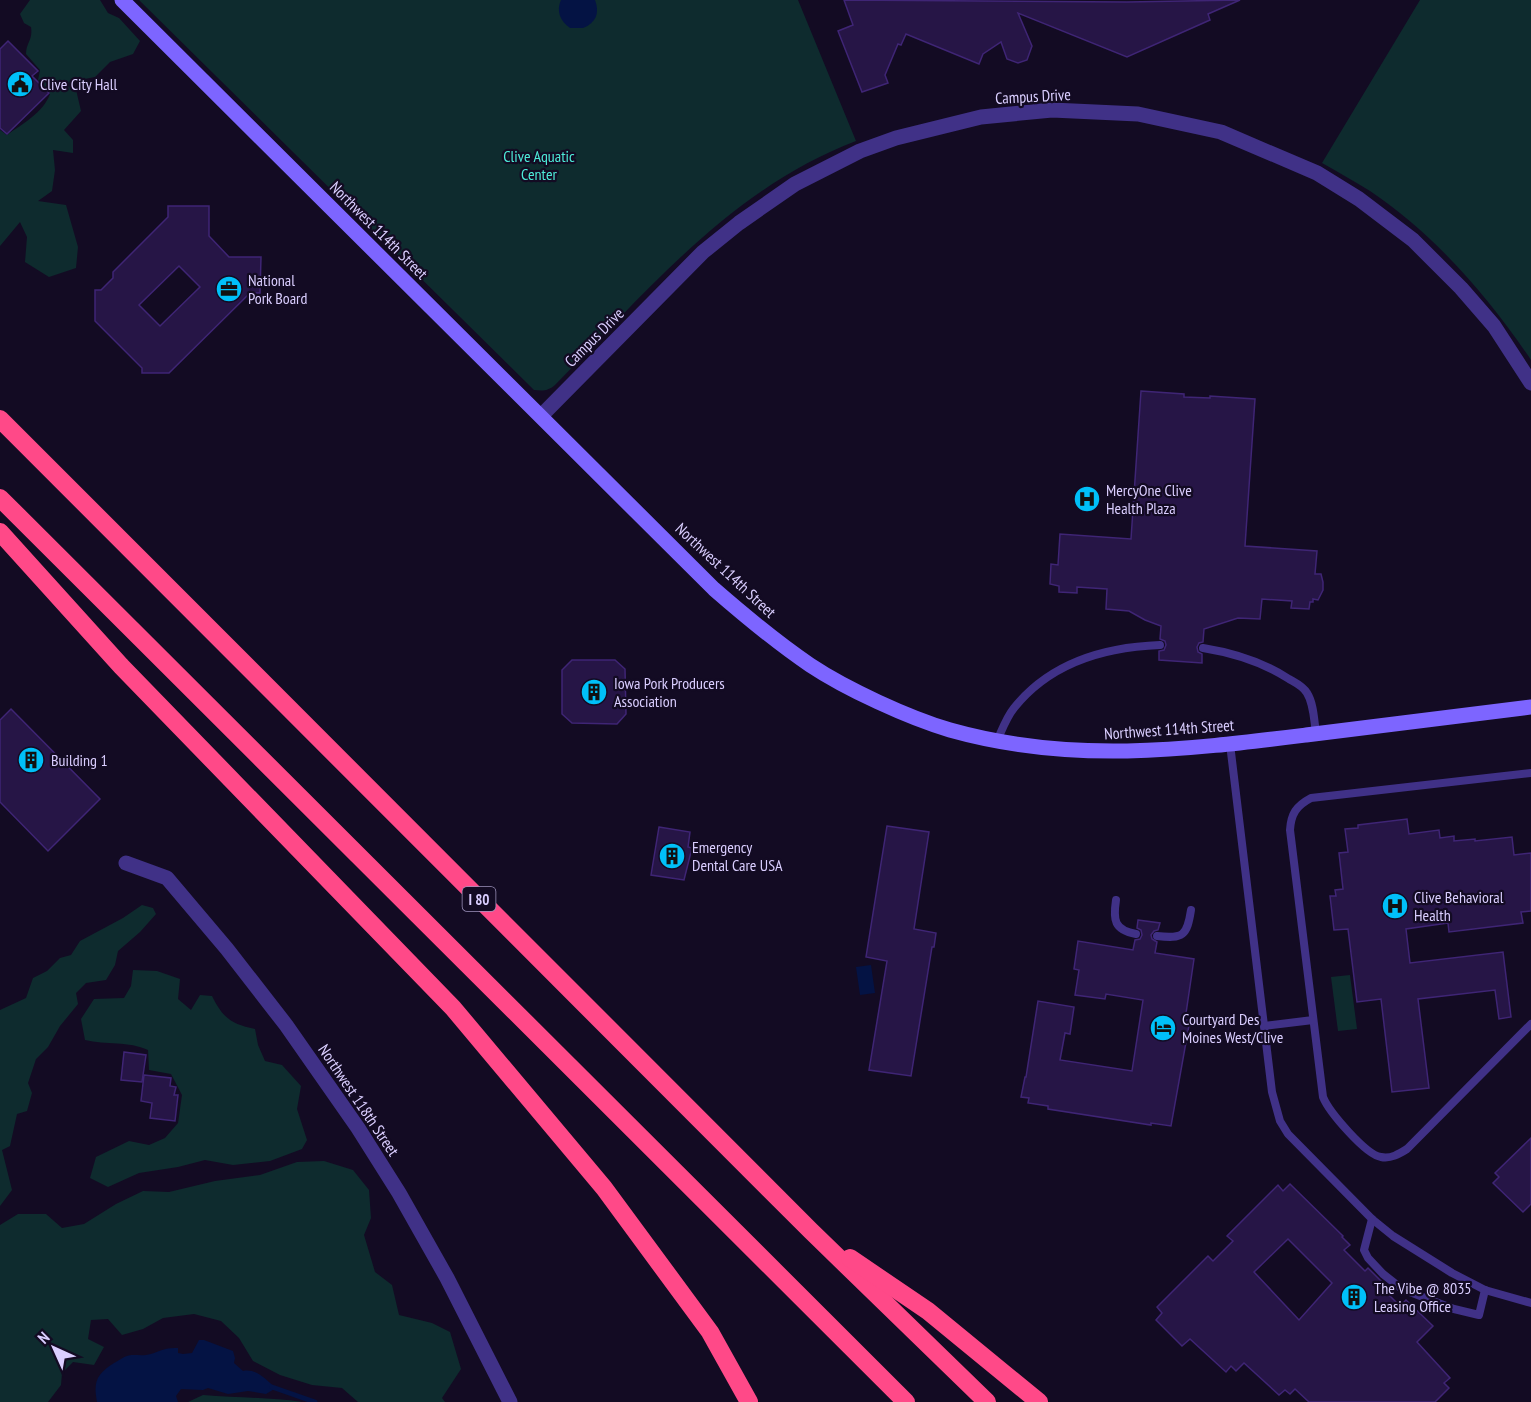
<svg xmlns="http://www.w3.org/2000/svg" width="1531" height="1402" font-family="'PT Sans Narrow',sans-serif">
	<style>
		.green { fill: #0e2b2e }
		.water { fill: #041344 }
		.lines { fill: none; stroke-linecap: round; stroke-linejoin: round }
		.stream { stroke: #041344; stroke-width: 5 }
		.building { fill: #261546; stroke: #3f2575; stroke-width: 1.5; fill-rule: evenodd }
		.lane { stroke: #403187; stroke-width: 8 }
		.street { stroke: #403187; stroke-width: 15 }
		.secondary { stroke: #7d65ff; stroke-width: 15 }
		.highway { stroke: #ff4988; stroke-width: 18 }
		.labels { text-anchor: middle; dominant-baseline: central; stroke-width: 4.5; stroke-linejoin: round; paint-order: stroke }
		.shield { fill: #130b23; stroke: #9e94bd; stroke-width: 1.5 }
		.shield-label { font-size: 15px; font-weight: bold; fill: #daceff }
		.poi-label { font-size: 16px; fill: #daceff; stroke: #130b23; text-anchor: start }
		.street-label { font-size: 16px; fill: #daceff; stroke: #130b23 }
		.park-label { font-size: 16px; fill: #4debd8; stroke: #130b23 }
	</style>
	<rect width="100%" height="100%" fill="#130b23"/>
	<!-- green -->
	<g class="green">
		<path d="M30 0H100L108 13 119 18 140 41 133 54 110 62 95 77 74 81 81 111 64 130 73 140V153L53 150 55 170 52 191 38 201 66 205 78 247 76 268 49 277 25 262 27 237 20 222 0 246V130L7 135C22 124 43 113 50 94L38 80 40 70 26 54C26 42 33 41 31 27L24 23 20 14Z"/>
		<path d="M139 0H798L856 141C732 188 645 293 555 385 548 391 543 391 534 390Z"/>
		<path d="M1420 0H1531V360C1487 295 1435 235 1370 191 1354 181 1338 172 1322 163Z"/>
		<polygon points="142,905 153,908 156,914 140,932 118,951 115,965 106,980 86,983 76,993 78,1004 60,1026 48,1047 36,1059 28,1083 32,1093 27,1111 17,1114 10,1146 2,1150 12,1190 0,1206 0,1010 26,998 33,978 47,971 60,958 71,955 80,941 123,918"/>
		<path d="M133 970 157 971 180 979 178 999 191 1010 200 995 212 996C223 1018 231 1024 255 1029L258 1045 265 1061 282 1065 301 1086 297 1109 307 1140 302 1149 270 1161 233 1165 205 1160 178 1167 139 1173 108 1187 90 1178 96 1157 129 1141 149 1145 165 1138 178 1123 182 1095 171 1074 149 1070 148 1050C129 1041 106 1045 85 1040L81 1019 94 999 124 998 131 986Z"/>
		<polygon points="1350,975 1357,1029 1338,1031 1331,977"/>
		<polygon points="324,1161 353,1170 369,1190 371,1218 364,1235 375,1272 392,1285 399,1315 432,1323 450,1332 461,1369 442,1398 445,1402 358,1402 342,1388 312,1385 280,1375 253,1361 239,1338 221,1321 194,1314 163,1318 143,1329 122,1335 108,1319 91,1320 88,1339 104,1347 94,1365 73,1362 62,1373 61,1385 48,1402 0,1402 0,1225 18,1214 46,1214 62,1228 84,1224 116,1204 143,1191 169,1192 215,1181 260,1175 297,1162"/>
		<path d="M203 1395C236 1398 269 1397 302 1402H188Z"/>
	</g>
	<!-- water -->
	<g class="water">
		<path d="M561 0H595C600 13 596 23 583 28H570C560 21 556 11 561 0Z"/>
		<polygon points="871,965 875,993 860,995 856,967"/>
		<path d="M199 1340H204L233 1351 235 1358 234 1363 243 1371C257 1368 266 1380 276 1388L266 1394 248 1391 228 1394 208 1388 203 1390 181 1389 176 1396 178 1402H97C93 1381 97 1374 114 1363 118 1361 123 1357 127 1356 132 1354 140 1356 146 1355 158 1353 163 1347 178 1348V1353L183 1354 192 1353Z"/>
	</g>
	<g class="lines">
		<!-- stream -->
		<polyline class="stream" points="272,1387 315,1402"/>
	</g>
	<!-- building -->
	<g class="building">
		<polygon points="844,0 1127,2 1240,0 1208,14 1210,20 1127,57 1018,13 1032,46 1027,60 1018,63 1007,59 1001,42 983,54 979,64 906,34 901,45 898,44 885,75 888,83 862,92 838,31 853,25"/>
		<polygon points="8,41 38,71 32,76 49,93 7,134 0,128 0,49"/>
		<path d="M168 206H209V236L229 257H261L260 293H250L169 373H142V368L95 321V290H101L113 278V272L168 217ZM179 266 200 287 160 326 139 305Z"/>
		<polygon points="1141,391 1184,394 1184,397 1210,398 1210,396 1255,399 1245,546 1317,551 1315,574 1321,574 1323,582 1323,590 1318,600 1313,599 1313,602 1310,602 1309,609 1291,608 1292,601 1262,599 1260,619 1238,618 1204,629 1203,642 1199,643 1197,647 1198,652 1202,654 1202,663 1159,660 1159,651 1164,650 1166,645 1165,641 1160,639 1161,626 1145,620 1129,611 1106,609 1107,589 1077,587 1077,593 1059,592 1059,586 1050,584 1051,564 1058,565 1060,534 1131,539"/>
		<polygon points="572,660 615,660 625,669 626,714 617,724 572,723 562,714 562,670"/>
		<polygon points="11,709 100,799 48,851 0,802 0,720"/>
		<polygon points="1407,819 1409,834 1439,830 1440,838 1454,836 1454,841 1475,839 1475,841 1512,837 1514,855 1531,853 1531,911 1521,912 1523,923 1449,932 1448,923 1406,929 1410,963 1503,952 1511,1017 1499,1019 1495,990 1418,999 1429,1088 1392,1092 1381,999 1357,1002 1348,929 1334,930 1330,896 1336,896 1335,890 1343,889 1339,853 1348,852 1345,829 1358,828 1358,825"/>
		<polygon points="887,826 929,832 914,929 936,933 934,947 932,947 911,1076 869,1070 887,961 866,957"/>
		<polygon points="659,827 690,832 688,847 692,848 684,880 651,875"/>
		<polygon points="1138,920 1160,923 1158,930 1154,931 1151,935 1152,939 1157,942 1155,953 1194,959 1185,1020 1190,1020 1171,1126 1151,1123 1151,1125 1048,1109 1048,1106 1028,1103 1029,1098 1021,1097 1025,1077 1026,1077 1038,1001 1074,1007 1070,1034 1065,1033 1060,1060 1132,1071 1143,1000 1106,994 1105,999 1075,995 1079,970 1074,969 1078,941 1133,950 1135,940 1140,939 1142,935 1141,930 1137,928"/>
		<polygon points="124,1052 146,1055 142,1082 121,1080"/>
		<polygon points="144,1075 171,1078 170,1086 176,1087 174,1095 178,1095 175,1121 150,1118 152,1103 141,1101"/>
		<polygon points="1531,1138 1531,1204 1523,1212 1493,1183 1499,1177 1495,1173"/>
		<path d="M1290 1184 1343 1236 1342 1237 1350 1245 1344 1250 1365 1271 1368 1268 1381 1281 1378 1284 1400 1306 1406 1300 1433 1326 1417 1342 1450 1378 1444 1383 1449 1388 1435 1402H1309L1295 1389 1290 1394 1285 1390 1279 1395 1244 1363 1236 1371 1231 1366 1226 1372 1190 1339 1182 1346 1156 1320 1162 1313 1157 1307 1208 1256 1213 1261 1233 1241 1227 1236 1278 1185 1283 1191ZM1288 1239 1332 1283 1299 1320 1254 1272Z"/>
	</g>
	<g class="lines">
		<!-- lane -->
		<g class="lane">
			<path d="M1203 648C1234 653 1263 662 1289 679 1296 683 1303 686 1307 693 1314 704 1314 721 1316 733"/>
			<path d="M997 741C1002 730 1006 718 1014 708 1050 663 1104 647 1160 645"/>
			<polyline points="1230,744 1272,1092 1280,1121 1288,1134 1372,1219 1393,1236 1452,1273 1485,1290 1531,1303"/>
			<path d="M1531 773 1311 798C1296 806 1291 814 1290 830L1323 1097C1329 1112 1366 1155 1381 1157 1391 1159 1399 1154 1407 1149L1531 1024"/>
			<path d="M1116 900C1113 920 1114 930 1136 934"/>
			<path d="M1157 936C1183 939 1187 936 1191 910"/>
			<polyline points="1264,1026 1313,1020"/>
			<polyline points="1372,1219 1364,1250 1368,1258 1383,1274 1402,1289 1454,1309 1479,1315 1485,1290"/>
		</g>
		<!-- street -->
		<g class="street">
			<polyline points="541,416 703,252 739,223 795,184 860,151 896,138 981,117 1052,110 1138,114 1221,132 1317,173 1359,199 1413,240 1461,288 1494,326 1531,383"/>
			<polyline points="126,863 167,878 227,949 286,1025 358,1128 399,1193 447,1278 510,1402"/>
		</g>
		<!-- secondary -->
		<path class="secondary" d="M122 0 714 589C745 616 776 642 810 665 846 689 909 718 950 730 1071 764 1184 750 1306 735 1381 725 1456 716 1531 707"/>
		<!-- highway -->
		<g class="highway">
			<polyline points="0,419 811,1231 987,1402"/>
			<polyline points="0,498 906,1402"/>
			<polyline points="0,532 121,666 453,1008 604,1188 710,1332 749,1402"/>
			<polyline points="850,1258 928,1311 1039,1402"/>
		</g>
	</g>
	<!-- icons -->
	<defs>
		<symbol id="civic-disc" viewBox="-11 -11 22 22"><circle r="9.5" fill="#00c0f9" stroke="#130b23"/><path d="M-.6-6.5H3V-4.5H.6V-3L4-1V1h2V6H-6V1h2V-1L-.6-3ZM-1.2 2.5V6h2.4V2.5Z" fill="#111"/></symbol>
		<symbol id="office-disc" viewBox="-11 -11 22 22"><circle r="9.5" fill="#00c0f9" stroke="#130b23"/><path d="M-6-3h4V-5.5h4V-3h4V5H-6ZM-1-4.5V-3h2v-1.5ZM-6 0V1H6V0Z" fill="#111"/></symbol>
		<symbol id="hospital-disc" viewBox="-11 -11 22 22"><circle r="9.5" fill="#00c0f9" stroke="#130b23"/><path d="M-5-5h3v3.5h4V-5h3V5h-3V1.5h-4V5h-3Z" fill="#111"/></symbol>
		<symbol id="building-disc" viewBox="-11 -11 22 22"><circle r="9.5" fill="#00c0f9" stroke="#130b23"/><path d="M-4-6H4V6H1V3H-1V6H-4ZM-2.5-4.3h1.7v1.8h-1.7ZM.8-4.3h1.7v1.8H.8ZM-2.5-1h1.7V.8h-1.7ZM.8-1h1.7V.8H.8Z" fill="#111"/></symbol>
		<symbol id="hotel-disc" viewBox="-11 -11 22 22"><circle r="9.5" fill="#00c0f9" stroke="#130b23"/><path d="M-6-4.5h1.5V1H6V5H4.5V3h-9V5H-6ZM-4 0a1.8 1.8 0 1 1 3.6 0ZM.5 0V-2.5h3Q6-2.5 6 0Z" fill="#111"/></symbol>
	</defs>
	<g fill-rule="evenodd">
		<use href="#civic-disc" x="5" y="69" width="30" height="30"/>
		<use href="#office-disc" x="214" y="274" width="30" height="30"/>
		<use href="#hospital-disc" x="1072" y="484" width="30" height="30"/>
		<use href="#building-disc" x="579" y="677" width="30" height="30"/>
		<use href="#building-disc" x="16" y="745" width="30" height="30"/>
		<use href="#building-disc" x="657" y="841" width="30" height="30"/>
		<use href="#hospital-disc" x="1380" y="891" width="30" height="30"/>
		<use href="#hotel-disc" x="1148" y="1013" width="30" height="30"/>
		<use href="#building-disc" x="1339" y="1282" width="30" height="30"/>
	</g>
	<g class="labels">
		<!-- shield labels -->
		<rect class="shield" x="462.5" y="887" width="33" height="24" rx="4.5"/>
		<g class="shield-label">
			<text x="479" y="899">I 80</text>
		</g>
		<!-- poi labels -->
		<g class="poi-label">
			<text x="40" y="84">Clive City Hall</text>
			<text x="248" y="280">National<tspan x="248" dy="18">Pork Board</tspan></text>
			<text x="1106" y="490">MercyOne Clive<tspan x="1106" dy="18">Health Plaza</tspan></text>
			<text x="614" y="683">Iowa Pork Producers<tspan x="614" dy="18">Association</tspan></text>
			<text x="51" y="760">Building 1</text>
			<text x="692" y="847">Emergency<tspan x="692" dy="18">Dental Care USA</tspan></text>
			<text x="1414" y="897">Clive Behavioral<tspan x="1414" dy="18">Health</tspan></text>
			<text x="1182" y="1019">Courtyard Des<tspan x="1182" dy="18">Moines West/Clive</tspan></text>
			<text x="1374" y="1288">The Vibe @ 8035<tspan x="1374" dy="18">Leasing Office</tspan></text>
		</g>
		<!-- street labels -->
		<g class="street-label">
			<text transform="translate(1033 96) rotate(-3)">Campus Drive</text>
			<text transform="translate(379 230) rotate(45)">Northwest 114th Street</text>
			<text transform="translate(594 337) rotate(-45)">Campus Drive</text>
			<text transform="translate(726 570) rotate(43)">Northwest 114th Street</text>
			<text transform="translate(1169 729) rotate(-4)">Northwest 114th Street</text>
			<text transform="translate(359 1100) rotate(56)">Northwest 118th Street</text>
		</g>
		<!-- park labels -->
		<g class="park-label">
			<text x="539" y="156">Clive Aquatic<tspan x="539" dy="18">Center</tspan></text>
		</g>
	</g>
	<!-- north arrow -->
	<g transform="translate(54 1348) rotate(315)" stroke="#130b23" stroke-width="4.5" paint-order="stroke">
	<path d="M0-4.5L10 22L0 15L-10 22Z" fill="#daceff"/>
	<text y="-9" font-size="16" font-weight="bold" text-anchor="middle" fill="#daceff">N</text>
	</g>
</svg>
